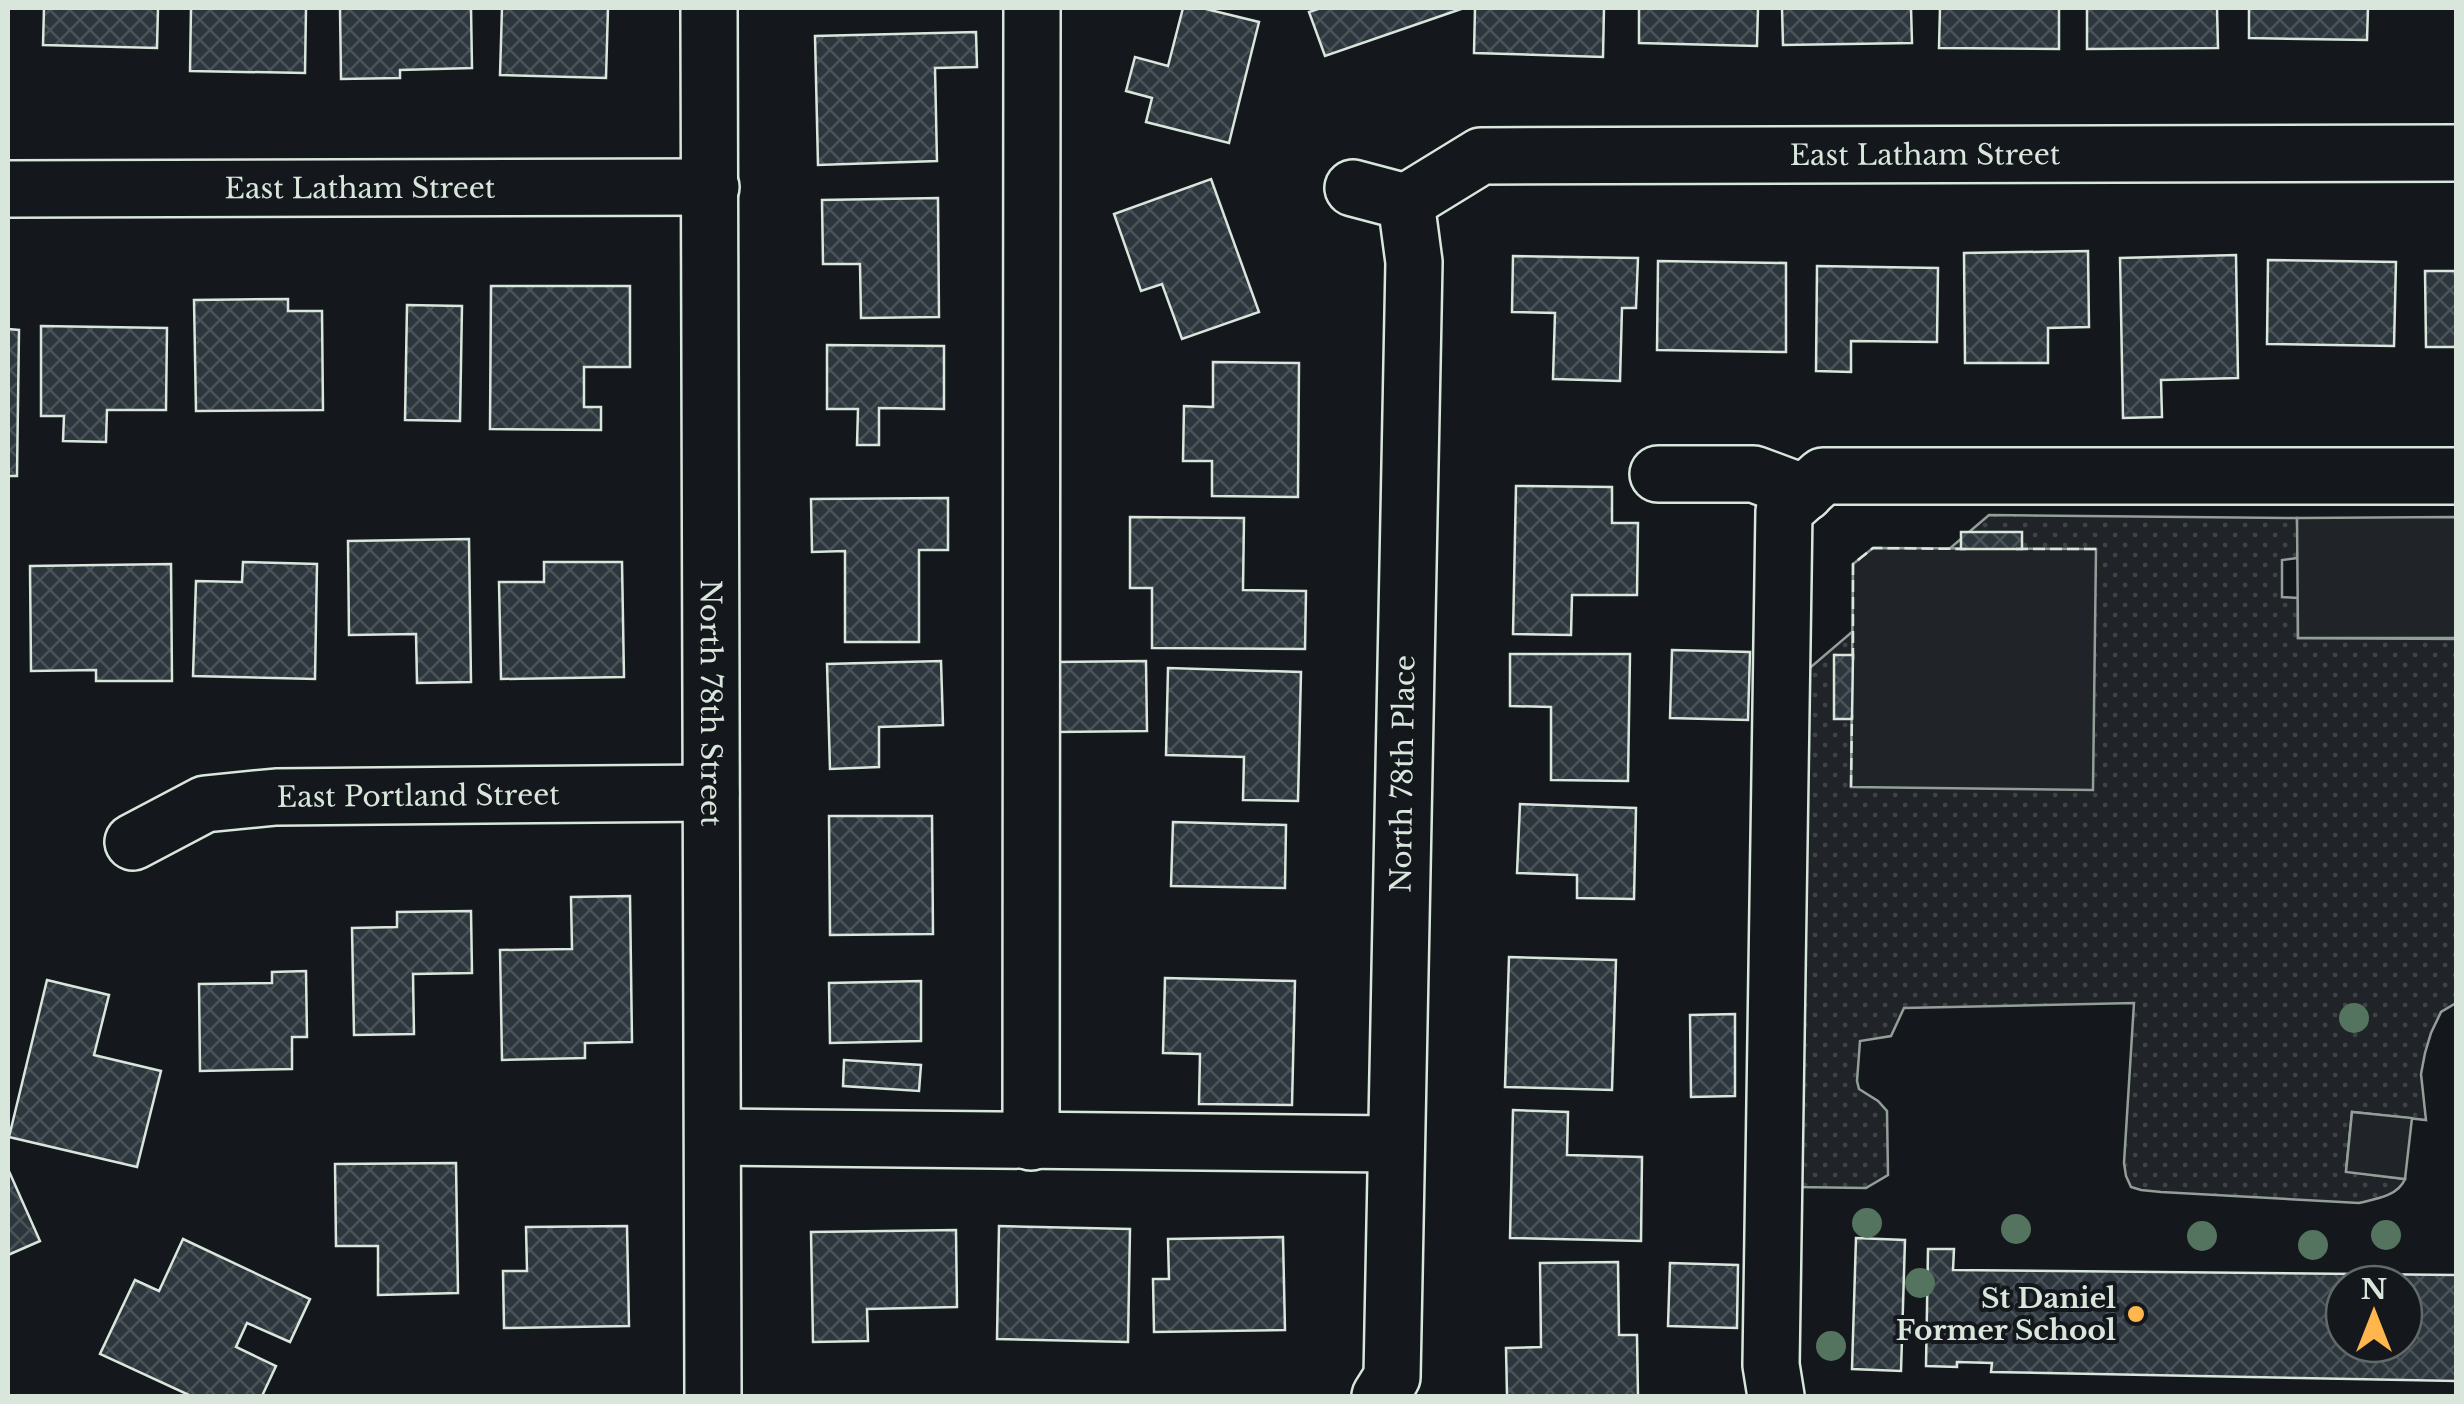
<svg xmlns="http://www.w3.org/2000/svg" width="2464" height="1404" font-family="'Libre Baskerville',serif">
	<style>
		.grass { fill: url(#grass-dots); stroke: #939e99; stroke-width: 2.5 }
		.pitch { fill: #202428; stroke: #939e99; stroke-width: 2.5 }
		.building { fill: url(#building-cross-hatch); stroke: #d8e6dc; stroke-width: 2.5; fill-rule: evenodd }
		.lines { fill: none; stroke-linecap: round; stroke-linejoin: round }
		.minor-casing { stroke: #d8e6dc; stroke-width: 60 }
		.minor { stroke: #14181c; stroke-width: 55 }
		.fence { stroke: #d8e6dc; stroke-width: 2.5; stroke-dasharray: 12 5; stroke-linecap: butt }
		.tree { fill: #55745f }
		.poi-dot { fill: #ffb74d; stroke: #14181c; stroke-width: 4 }
		.labels { text-anchor: middle; dominant-baseline: central; stroke-width: 8; stroke-linejoin: round; paint-order: stroke }
		.street-label { font-size: 28px; fill: #d8e6dc; stroke: #14181c }
		.poi-label { font-size: 28px; font-weight: bold; fill: #d8e6dc; stroke: #14181c; text-anchor: end }
	</style>
	<defs>
		<pattern id="grass-dots" width="8" height="8" patternUnits="userSpaceOnUse" patternTransform="scale(2.5)"><rect width="8" height="8" fill="#202428"/><path d="M2 2h.1M6 6h.1" fill="none" stroke="#404447" stroke-width="1.8" stroke-linecap="round"/></pattern>
		<pattern id="building-cross-hatch" width="8" height="8" patternUnits="userSpaceOnUse" patternTransform="scale(2.5)"><rect width="8" height="8" fill="#2c363c"/><path d="M0 0l8 8M0 8l8-8" fill="none" stroke="#4a5358"/></pattern>
	</defs>
	<rect width="100%" height="100%" fill="#14181c"/>
	<!-- grass -->
	<path class="grass" d="M1989 515 2297 518 2298 558 2282 560V597L2298 598V638L2456 639V1003L2441 1012 2431 1033 2425 1053 2421 1074 2426 1120 2352 1112 2346 1171 2405 1179C2398 1196 2376 1199 2359 1203L2161 1192 2141 1190 2131 1187 2126 1176 2124 1163 2134 1003 1904 1008 1891 1036 1860 1041 1857 1081 1859 1089 1878 1101 1887 1111 1888 1175 1866 1188 1794 1187 1805 672Z"/>
	<!-- pitch -->
	<g class="pitch">
		<polygon points="2456,517 2456,638 2298,638 2297,518"/>
		<polygon points="1873,548 2096,549 2093,790 1851,787 1853,564"/>
		<polygon points="2352,1112 2412,1118 2405,1179 2346,1172"/>
	</g>
	<!-- building -->
	<g class="building">
		<polygon points="44,8 158,8 157,48 43,45"/>
		<polygon points="191,8 306,8 305,73 190,71"/>
		<polygon points="340,8 471,8 472,68 400,70 400,78 341,79"/>
		<polygon points="502,8 608,8 606,78 500,75"/>
		<polygon points="1183,8 1202,8 1259,22 1229,143 1146,122 1152,98 1126,91 1135,57 1168,66"/>
		<polygon points="1321,8 1464,8 1325,56 1309,12"/>
		<polygon points="1475,8 1604,8 1603,57 1474,53"/>
		<polygon points="1639,8 1758,8 1757,46 1639,43"/>
		<polygon points="1782,8 1911,8 1912,43 1783,45"/>
		<polygon points="1940,8 2059,8 2059,49 1939,48"/>
		<polygon points="2087,8 2217,8 2218,48 2087,49"/>
		<polygon points="2249,8 2368,8 2367,40 2249,38"/>
		<polygon points="976,32 977,67 935,68 937,161 818,165 815,36"/>
		<polygon points="1211,179 1259,312 1182,339 1162,284 1141,291 1114,214"/>
		<polygon points="938,198 939,317 861,318 860,264 823,264 822,200"/>
		<polygon points="2088,251 2089,327 2048,328 2048,363 1965,363 1964,253"/>
		<polygon points="2236,255 2238,378 2161,380 2162,417 2123,418 2120,258"/>
		<polygon points="1513,256 1638,258 1636,308 1622,308 1620,381 1553,379 1555,313 1512,312"/>
		<polygon points="2268,260 2396,262 2394,346 2267,344"/>
		<polygon points="1658,261 1786,263 1786,352 1657,350"/>
		<polygon points="1817,266 1938,268 1937,342 1851,341 1851,372 1816,371"/>
		<polygon points="2425,271 2456,271 2456,347 2426,347"/>
		<polygon points="491,286 630,286 630,367 584,367 584,407 601,407 601,430 490,429"/>
		<polygon points="288,299 288,311 322,311 323,410 196,411 194,300"/>
		<polygon points="407,305 462,306 460,421 405,420"/>
		<polygon points="41,326 167,328 166,410 107,410 106,442 63,441 64,416 41,416"/>
		<polygon points="8,329 19,330 17,476 8,476"/>
		<polygon points="827,345 944,346 944,409 879,408 879,445 857,445 858,409 827,409"/>
		<polygon points="1213,362 1299,363 1298,497 1212,496 1212,461 1183,461 1184,406 1213,407"/>
		<polygon points="1516,486 1612,487 1612,523 1638,523 1637,595 1572,595 1571,635 1513,634"/>
		<polygon points="948,498 948,550 919,550 919,642 845,642 845,551 812,552 811,499"/>
		<polygon points="1130,517 1244,518 1243,590 1306,591 1305,649 1152,648 1152,588 1130,588"/>
		<rect x="1961" y="532" width="61" height="17"/>
		<polygon points="469,539 471,682 417,683 416,634 349,635 348,541"/>
		<polygon points="243,562 317,564 315,679 193,676 196,581 242,582"/>
		<polygon points="544,562 622,562 624,677 501,679 499,582 544,582"/>
		<polygon points="171,564 172,681 96,681 96,670 31,671 30,566"/>
		<polygon points="1672,650 1750,652 1748,720 1670,718"/>
		<polygon points="1510,654 1630,654 1628,781 1551,780 1551,707 1510,706"/>
		<polygon points="1834,655 1853,655 1852,719 1834,719"/>
		<polygon points="941,661 943,725 879,727 879,767 830,769 827,664"/>
		<polygon points="1146,661 1147,731 1056,732 1055,662"/>
		<polygon points="1168,668 1301,672 1298,801 1243,800 1244,757 1166,755"/>
		<polygon points="1520,804 1636,808 1634,899 1577,898 1577,875 1517,873"/>
		<polygon points="829,816 932,816 933,934 830,935"/>
		<polygon points="1173,822 1286,825 1285,888 1171,886"/>
		<polygon points="630,896 632,1042 585,1043 585,1058 502,1060 500,950 572,949 571,897"/>
		<polygon points="471,911 472,973 413,974 414,1034 354,1035 352,928 397,927 397,912"/>
		<polygon points="1509,957 1616,960 1612,1090 1505,1087"/>
		<polygon points="306,971 307,1037 292,1037 292,1069 200,1071 199,984 272,983 272,972"/>
		<polygon points="1165,978 1295,981 1292,1105 1199,1104 1200,1054 1163,1053"/>
		<polygon points="47,980 109,995 94,1055 161,1071 137,1167 9,1137"/>
		<polygon points="921,981 921,1041 830,1043 829,983"/>
		<polygon points="1735,1014 1735,1096 1691,1097 1690,1015"/>
		<polygon points="844,1060 921,1065 919,1091 843,1086"/>
		<polygon points="1513,1110 1568,1112 1567,1155 1642,1157 1641,1241 1510,1238"/>
		<polygon points="456,1163 458,1293 378,1295 378,1246 336,1246 335,1164"/>
		<polygon points="8,1169 40,1241 8,1255"/>
		<polygon points="627,1226 629,1326 504,1328 503,1271 527,1271 526,1227"/>
		<polygon points="999,1226 1130,1229 1128,1342 997,1339"/>
		<polygon points="956,1230 957,1307 867,1309 868,1341 813,1342 811,1232"/>
		<polygon points="1283,1237 1285,1330 1154,1332 1153,1279 1169,1279 1168,1239"/>
		<polygon points="1856,1238 1905,1240 1901,1371 1852,1369"/>
		<polygon points="183,1239 310,1299 290,1342 247,1323 236,1347 276,1366 262,1396 191,1396 100,1354 135,1280 159,1291"/>
		<path d="M1928 1249H1954L1953 1270 2456 1275V1381L1991 1372 1992 1363 1957 1362V1367L1926 1366ZM2344 1284H2404V1344H2344Z"/>
		<polygon points="1618,1262 1619,1335 1637,1335 1638,1396 1507,1396 1506,1348 1541,1347 1540,1263"/>
		<polygon points="1670,1263 1738,1265 1737,1328 1668,1326"/>
	</g>
	<g class="lines">
		<defs>
			<g id="minor">
				<path id="s1" d="M709 8 713 1396"/>
				<polyline points="1353,188 1406,202 1414,262 1392,1377 1380,1396"/>
				<path id="s2" d="M8 189 711 187"/>
				<path id="s3" d="M1406 202 1481 156 2456 153"/>
				<polyline points="1658,474 1754,474 1805,493"/>
				<path id="s4" d="M133 842 205 804 276 797 711 793"/>
				<polyline points="713,1137 1395,1144"/>
				<polyline points="1031,1142 1032,8"/>
				<polyline points="1776,1396 1771,1365 1784,511 1823,476 2456,476"/>
			</g>
		</defs>
		<!-- minor casing -->
		<use href="#minor" class="minor-casing"/>
		<!-- minor -->
		<use href="#minor" class="minor"/>
		<!-- fence -->
		<g class="fence">
			<polyline points="2016,549 2096,549"/>
			<polyline points="1853,660 1853,564 1873,548 1966,549"/>
			<polyline points="1851,787 1852,715"/>
		</g>
	</g>
	<!-- trees -->
	<g class="tree">
		<circle cx="2354" cy="1018" r="15"/>
		<circle cx="1867" cy="1223" r="15"/>
		<circle cx="2016" cy="1229" r="15"/>
		<circle cx="2386" cy="1235" r="15"/>
		<circle cx="2202" cy="1236" r="15"/>
		<circle cx="2313" cy="1245" r="15"/>
		<circle cx="1920" cy="1283" r="15"/>
		<circle cx="1831" cy="1346" r="15"/>
	</g>
	<!-- markers -->
	<circle class="poi-dot" cx="2136" cy="1314" r="10"/>
	<g class="labels">
		<!-- street labels -->
		<g class="street-label">
			<text stroke="none"><textPath href="#s3" startOffset="532">East Latham Street</textPath></text>
			<text stroke="none"><textPath href="#s2" startOffset="352">East Latham Street</textPath></text>
			<text stroke="none"><textPath href="#s1" startOffset="695">North 78th Street</textPath></text>
			<text transform="translate(1403 774) rotate(-89)">North 78th Place</text>
			<text stroke="none"><textPath href="#s4" startOffset="295">East Portland Street</textPath></text>
		</g>
		<!-- poi labels -->
		<g class="poi-label">
			<text x="2116" y="1298">St Daniel<tspan x="2116" dy="32">Former School</tspan></text>
		</g>
	</g>
	<!-- border -->
	<rect width="2464" height="1404" fill="none" stroke="#d8e6dc" stroke-width="20"/>
	<!-- north arrow -->
	<g transform="translate(2374 1314)"><circle r="48" fill="#14181c" stroke="#626a69" stroke-width="2.5"/>
	<path d="M0-8L18 38L0 25L-18 38Z" fill="#ffb74d"/>
	<text y="-15" font-size="28" font-weight="bold" text-anchor="middle" fill="#d8e6dc">N</text>
	</g>
</svg>
